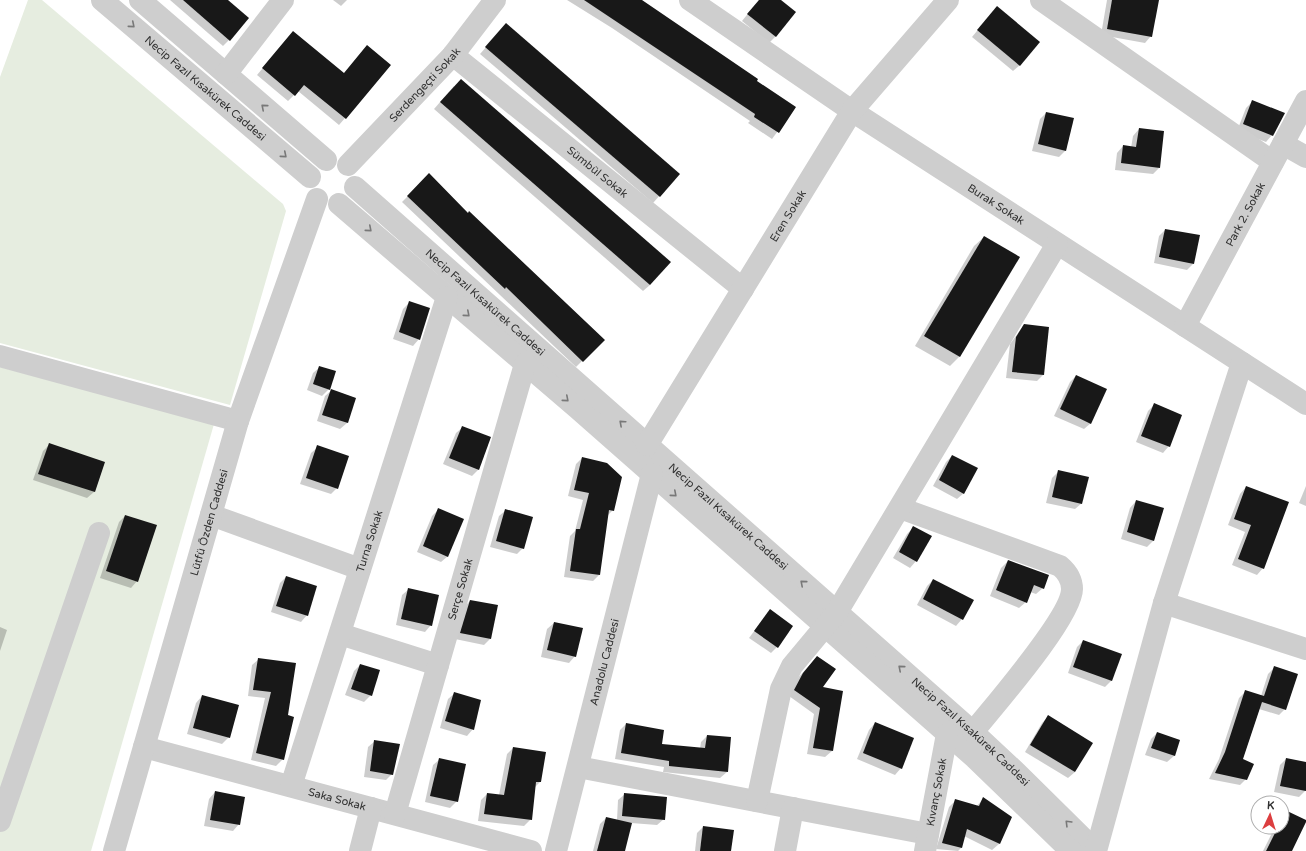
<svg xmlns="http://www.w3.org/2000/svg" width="1306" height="851" font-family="'Varela Round',sans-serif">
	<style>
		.green { fill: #e6ede0 }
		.shadow { fill: #0003 }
		.building { fill: #181818 }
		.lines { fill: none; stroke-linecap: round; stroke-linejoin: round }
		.minor { stroke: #cecece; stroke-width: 22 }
		.oneway { stroke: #787878 }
		.labels { text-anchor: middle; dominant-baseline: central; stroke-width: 4; stroke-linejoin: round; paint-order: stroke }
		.street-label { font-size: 11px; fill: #313131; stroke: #fff }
	</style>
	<rect width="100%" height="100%" fill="#fff"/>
	<!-- green -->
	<g class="green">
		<polygon points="28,0 42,0 283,204 286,211 230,405 0,343 0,77"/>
		<polygon points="0,367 214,424 91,851 0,851"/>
	</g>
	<!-- shadow -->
	<g class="shadow">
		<polygon points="170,0 227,0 229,40 223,46"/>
		<polygon points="333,0 347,0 341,6"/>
		<polygon points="567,0 638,0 795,108 772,139 748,123 750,121 612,28"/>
		<polygon points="759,0 780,0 776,36 769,43 742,21"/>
		<polygon points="1107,0 1158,0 1151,36 1145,43 1101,35"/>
		<polygon points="991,14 1020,65 1013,71 972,37"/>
		<polygon points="500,31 679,174 653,203 480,54"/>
		<polygon points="287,39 343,74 390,66 339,125 298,91 288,101 257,75"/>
		<polygon points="454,86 650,285 643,291 434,109"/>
		<polygon points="1253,101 1272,135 1266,142 1237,131 1246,108"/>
		<polygon points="1046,113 1066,150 1059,157 1032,151 1040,119"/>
		<polygon points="1139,129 1159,168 1153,174 1115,170 1117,153 1123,146 1131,148 1133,136"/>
		<polygon points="429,175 468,214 603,340 576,367 402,202"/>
		<polygon points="1165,230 1193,264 1187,270 1154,263 1159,236"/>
		<polygon points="984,237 959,357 950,366 915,346 974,246"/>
		<polygon points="410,302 419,339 413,346 393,339 403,309"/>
		<polygon points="1024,325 1048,328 1043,375 1037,381 1006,378 1010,344"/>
		<polygon points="320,367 329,389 322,396 307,390 313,373"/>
		<polygon points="1076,376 1091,423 1084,429 1054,416 1070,382"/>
		<polygon points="332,390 355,398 347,423 340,429 317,421 325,396"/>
		<polygon points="1154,405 1169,446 1163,453 1136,442 1148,411"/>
		<polygon points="463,427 478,470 472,476 443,464 456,433"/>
		<polygon points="49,445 104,463 94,492 87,498 33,480 43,451"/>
		<polygon points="318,447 337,488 331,494 300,484 311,453"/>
		<polygon points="952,456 964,493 957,499 933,486 946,462"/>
		<polygon points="582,458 613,510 607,516 599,575 593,581 564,577 570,536 575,531 583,500 568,496 576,464"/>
		<polygon points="1059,471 1082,503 1075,509 1046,503 1052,478"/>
		<polygon points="1306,486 1306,506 1299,503"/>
		<polygon points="1246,487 1263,568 1257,575 1232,565 1245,532 1228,525 1240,494"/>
		<polygon points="1136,501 1154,540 1147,547 1121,539 1130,508"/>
		<polygon points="439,509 448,556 441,562 417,552 432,516"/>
		<polygon points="506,510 523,548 517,554 490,547 499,516"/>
		<polygon points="125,516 137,581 131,588 100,578 119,522"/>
		<polygon points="914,527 916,561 910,568 893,558 907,534"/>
		<polygon points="1008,561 1043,588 1036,594 1030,592 1026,602 1019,608 990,596 1001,568"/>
		<polygon points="286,577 307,615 301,622 271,612 280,583"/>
		<polygon points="933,580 962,619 956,626 917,605 927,586"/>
		<polygon points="409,589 431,625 425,632 396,625 402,595"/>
		<polygon points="470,601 490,639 484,645 455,639 464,607"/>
		<polygon points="770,610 777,647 771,653 749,638"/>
		<polygon points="554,623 575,656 569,663 541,657 547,629"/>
		<polygon points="0,627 7,630 0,651"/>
		<polygon points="1083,641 1112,680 1105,687 1068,673 1077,647"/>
		<polygon points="817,657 832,751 825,757 807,754 814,714 789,696 796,680"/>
		<polygon points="259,659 287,716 283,759 276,766 251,760 265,698 248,696 252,665"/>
		<polygon points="360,665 371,695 364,702 345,695 354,671"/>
		<polygon points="1275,667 1285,709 1279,715 1259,709 1242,760 1246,779 1240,785 1209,779 1219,759 1239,698 1246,691 1261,696 1268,674"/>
		<polygon points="455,693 473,729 467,736 440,728 448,699"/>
		<polygon points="202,696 229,737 222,744 187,734 196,703"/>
		<polygon points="1048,717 1075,772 1068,778 1025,752 1042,723"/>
		<polygon points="875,723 901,768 895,775 857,759 869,730"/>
		<polygon points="626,724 661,745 700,749 701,742 707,736 727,772 720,778 663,772 664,767 615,759 620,730"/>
		<polygon points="1157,733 1179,740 1174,756 1167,762 1145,755 1151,739"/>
		<polygon points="375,741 392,774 386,780 364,777 368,747"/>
		<polygon points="513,748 540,782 535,787 531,819 524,826 478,821 481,800 487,794 499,795 507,754"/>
		<polygon points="440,759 457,801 450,808 425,802 433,765"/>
		<polygon points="1286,759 1306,763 1305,791 1299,797 1274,792 1280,765"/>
		<polygon points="215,792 239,824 233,831 204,826 209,799"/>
		<polygon points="625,794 664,819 657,825 631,823 624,851 593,851 600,824 606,818 617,820 618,800"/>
		<polygon points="983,799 1011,817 999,844 992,850 964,836 961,848 958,851 936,849 949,807 955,801 976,807"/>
		<polygon points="1286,812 1291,851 1263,851 1275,827 1282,827 1282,815"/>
		<polygon points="703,827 720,851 695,851 697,833"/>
	</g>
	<!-- building -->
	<g class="building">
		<polygon points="183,0 228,0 249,18 230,41"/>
		<polygon points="584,0 642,0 758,79 757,81 796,107 779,133 754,117 755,114"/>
		<polygon points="759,0 781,0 796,12 776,37 747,14"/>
		<polygon points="1112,0 1159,0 1152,37 1107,29"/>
		<polygon points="997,6 1040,42 1020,66 977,30"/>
		<polygon points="506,23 680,174 660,197 485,47"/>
		<polygon points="293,31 344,73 367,45 391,65 346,119 304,85 295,96 262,68"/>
		<polygon points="461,79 671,262 650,285 440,102"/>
		<polygon points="1252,100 1285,113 1273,136 1243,124"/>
		<polygon points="1046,112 1074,118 1066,151 1038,144"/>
		<polygon points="1139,128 1164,131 1160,168 1121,163 1123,145 1136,147"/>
		<polygon points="429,173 468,213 469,211 605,340 583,362 506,287 505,289 407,196"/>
		<polygon points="1165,229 1200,235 1194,264 1159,257"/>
		<polygon points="984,236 1020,257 960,357 924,336"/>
		<polygon points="409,301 430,308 420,340 399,332"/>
		<polygon points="1024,324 1049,327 1044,375 1012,372 1016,337"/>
		<polygon points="319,366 336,371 330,390 313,384"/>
		<polygon points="1076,375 1107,389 1091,424 1060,409"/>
		<polygon points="331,389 356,398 348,423 322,415"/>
		<polygon points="1154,403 1182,415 1170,447 1141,436"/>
		<polygon points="462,426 491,437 479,470 449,458"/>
		<polygon points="49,443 105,462 95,492 38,474"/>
		<polygon points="317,445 349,456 338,489 306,478"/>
		<polygon points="952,455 978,468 964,494 939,480"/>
		<polygon points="582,457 607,463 622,477 614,511 609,510 600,575 570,571 576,529 580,529 589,493 574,490"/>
		<polygon points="1058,470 1089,477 1082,504 1052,497"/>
		<polygon points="1246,486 1289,502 1264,569 1238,559 1251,525 1234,519"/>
		<polygon points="1136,500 1164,508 1154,541 1127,532"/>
		<polygon points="438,508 464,519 448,557 423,546"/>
		<polygon points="505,509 533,517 524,549 496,541"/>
		<polygon points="125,515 157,525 138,582 106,571"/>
		<polygon points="913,526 932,536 917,562 899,552"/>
		<polygon points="1008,560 1049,575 1044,589 1034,585 1027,603 996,590"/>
		<polygon points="286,576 317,586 308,616 276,606"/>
		<polygon points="933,579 974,600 963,620 923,599"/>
		<polygon points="408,588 439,595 432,626 401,619"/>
		<polygon points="470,600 498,605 491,639 460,633"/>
		<polygon points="770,609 793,626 778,648 754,631"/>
		<polygon points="554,622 583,628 576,657 547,650"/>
		<polygon points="1083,640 1122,654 1112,681 1073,667"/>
		<polygon points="817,656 836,669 823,687 843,691 833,751 813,748 820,708 794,690 803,673"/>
		<polygon points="258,658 296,663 288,715 294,717 284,760 256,753 271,692 253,690"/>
		<polygon points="360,664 380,670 372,696 351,689"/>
		<polygon points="1274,666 1298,674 1286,710 1262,702 1243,759 1254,764 1247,780 1215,773 1225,752 1245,690 1264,696"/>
		<polygon points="454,692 481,700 474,730 445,721"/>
		<polygon points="202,695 239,705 230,738 193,728"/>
		<polygon points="1048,715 1093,743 1075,772 1030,745"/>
		<polygon points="875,722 914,738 902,769 863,753"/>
		<polygon points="626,723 664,730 662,744 705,748 707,735 731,737 728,772 669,766 669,761 621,753"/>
		<polygon points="1157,732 1180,740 1175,756 1151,748"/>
		<polygon points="374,740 400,744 393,775 370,771"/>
		<polygon points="513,747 546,752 541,782 536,782 532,820 484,814 487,793 504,795"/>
		<polygon points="439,758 466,764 458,802 430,796"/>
		<polygon points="1286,758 1306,762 1306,791 1280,786"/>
		<polygon points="215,791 245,797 240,825 210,820"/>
		<polygon points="624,793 667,797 665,820 622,816"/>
		<polygon points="983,797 1012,817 1000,844 967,829 962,848 942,843 955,799 979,806"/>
		<polygon points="1285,810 1306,820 1306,822 1292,851 1266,851 1278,827 1282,827 1282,818"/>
		<polygon points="606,817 632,823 625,851 597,851"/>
		<polygon points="703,826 734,830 731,851 700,851"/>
	</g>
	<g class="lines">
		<!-- minor -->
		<g class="minor">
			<path id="s1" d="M102 0 310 177"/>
			<polyline points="140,0 326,160"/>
			<path id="s2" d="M690 0 852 111 1306 404"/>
			<polyline points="1041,0 1273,162"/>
			<path id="s3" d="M453 55 743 289"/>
			<polyline points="226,74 283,0"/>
			<polyline points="1283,144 1306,157"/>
			<path id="s4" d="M348 165 453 55 495 0"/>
			<path id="s5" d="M355 187 973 732 1017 773 1096 851"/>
			<polyline points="339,204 577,408 975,758 1071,851"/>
			<path id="s6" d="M1185 326 1306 101"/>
			<polyline points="0,356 238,421"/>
			<path id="s7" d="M647 445 852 111 948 0"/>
			<path d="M900 508 1060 566C1067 572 1072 579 1072 589 1072 617 993 707 973 732"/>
			<polyline points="211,515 360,569"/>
			<polyline points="1164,603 1306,649"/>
			<polyline points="340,634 438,665"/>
			<path id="s8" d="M144 747 531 851"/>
			<polyline points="578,767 928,834"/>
			<path id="s9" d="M291 786 447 297"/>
			<polyline points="757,801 781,689 792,666 837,612 1057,244"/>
			<path id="s10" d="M395 814 525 364"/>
			<polyline points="0,821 99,533"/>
			<path id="s11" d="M114 851 238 421 317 199"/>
			<polyline points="360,851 371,808"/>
			<path id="s12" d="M556 851 652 474"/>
			<polyline points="785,851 793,808"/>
			<path id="s13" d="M925 851 947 734"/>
			<polyline points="1096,851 1164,603 1242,363"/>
		</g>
	</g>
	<!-- one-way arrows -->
	<defs><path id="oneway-chevron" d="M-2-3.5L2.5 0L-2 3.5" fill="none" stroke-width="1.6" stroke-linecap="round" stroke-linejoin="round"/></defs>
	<g class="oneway">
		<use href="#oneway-chevron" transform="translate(132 25) rotate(40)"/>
		<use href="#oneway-chevron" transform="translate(264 107) rotate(-139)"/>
		<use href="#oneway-chevron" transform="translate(284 155) rotate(40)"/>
		<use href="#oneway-chevron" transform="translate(369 229) rotate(41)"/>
		<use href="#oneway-chevron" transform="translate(467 314) rotate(41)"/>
		<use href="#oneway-chevron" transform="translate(566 399) rotate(41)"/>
		<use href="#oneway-chevron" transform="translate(622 423) rotate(-138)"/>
		<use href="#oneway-chevron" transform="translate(674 494) rotate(41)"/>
		<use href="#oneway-chevron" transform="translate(803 583) rotate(-139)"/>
		<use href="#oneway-chevron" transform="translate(901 668) rotate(-139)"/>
		<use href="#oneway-chevron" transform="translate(1068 823) rotate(-135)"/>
	</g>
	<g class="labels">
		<!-- street labels -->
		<g class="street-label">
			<text stroke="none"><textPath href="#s4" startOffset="111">Serdengeçti Sokak</textPath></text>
			<text stroke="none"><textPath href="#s1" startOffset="136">Necip Fazıl Kısakürek Caddesi</textPath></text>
			<text stroke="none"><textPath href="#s3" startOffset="186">Sümbül Sokak</textPath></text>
			<text stroke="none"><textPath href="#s2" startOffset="368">Burak Sokak</textPath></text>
			<text stroke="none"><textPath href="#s6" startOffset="127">Park 2. Sokak</textPath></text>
			<text stroke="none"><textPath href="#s7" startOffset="269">Eren Sokak</textPath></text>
			<text stroke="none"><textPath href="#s5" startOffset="174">Necip Fazıl Kısakürek Caddesi</textPath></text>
			<text stroke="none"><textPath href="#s5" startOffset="498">Necip Fazıl Kısakürek Caddesi</textPath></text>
			<text stroke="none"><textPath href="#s11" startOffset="342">Lütfü Özden Caddesi</textPath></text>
			<text stroke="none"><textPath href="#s9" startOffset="257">Turna Sokak</textPath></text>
			<text stroke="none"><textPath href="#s10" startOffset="234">Serçe Sokak</textPath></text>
			<text stroke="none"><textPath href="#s12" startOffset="195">Anadolu Caddesi</textPath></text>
			<text stroke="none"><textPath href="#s5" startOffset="822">Necip Fazıl Kısakürek Caddesi</textPath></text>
			<text stroke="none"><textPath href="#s13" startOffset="60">Kıvanç Sokak</textPath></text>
			<text stroke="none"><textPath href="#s8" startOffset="200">Saka Sokak</textPath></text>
		</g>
	</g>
	<!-- north arrow -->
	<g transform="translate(1270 815) rotate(4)"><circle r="19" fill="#ffffff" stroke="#adadad"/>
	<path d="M0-3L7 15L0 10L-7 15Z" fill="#dc3e3f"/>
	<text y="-6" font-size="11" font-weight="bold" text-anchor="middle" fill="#313131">K</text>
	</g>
</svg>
